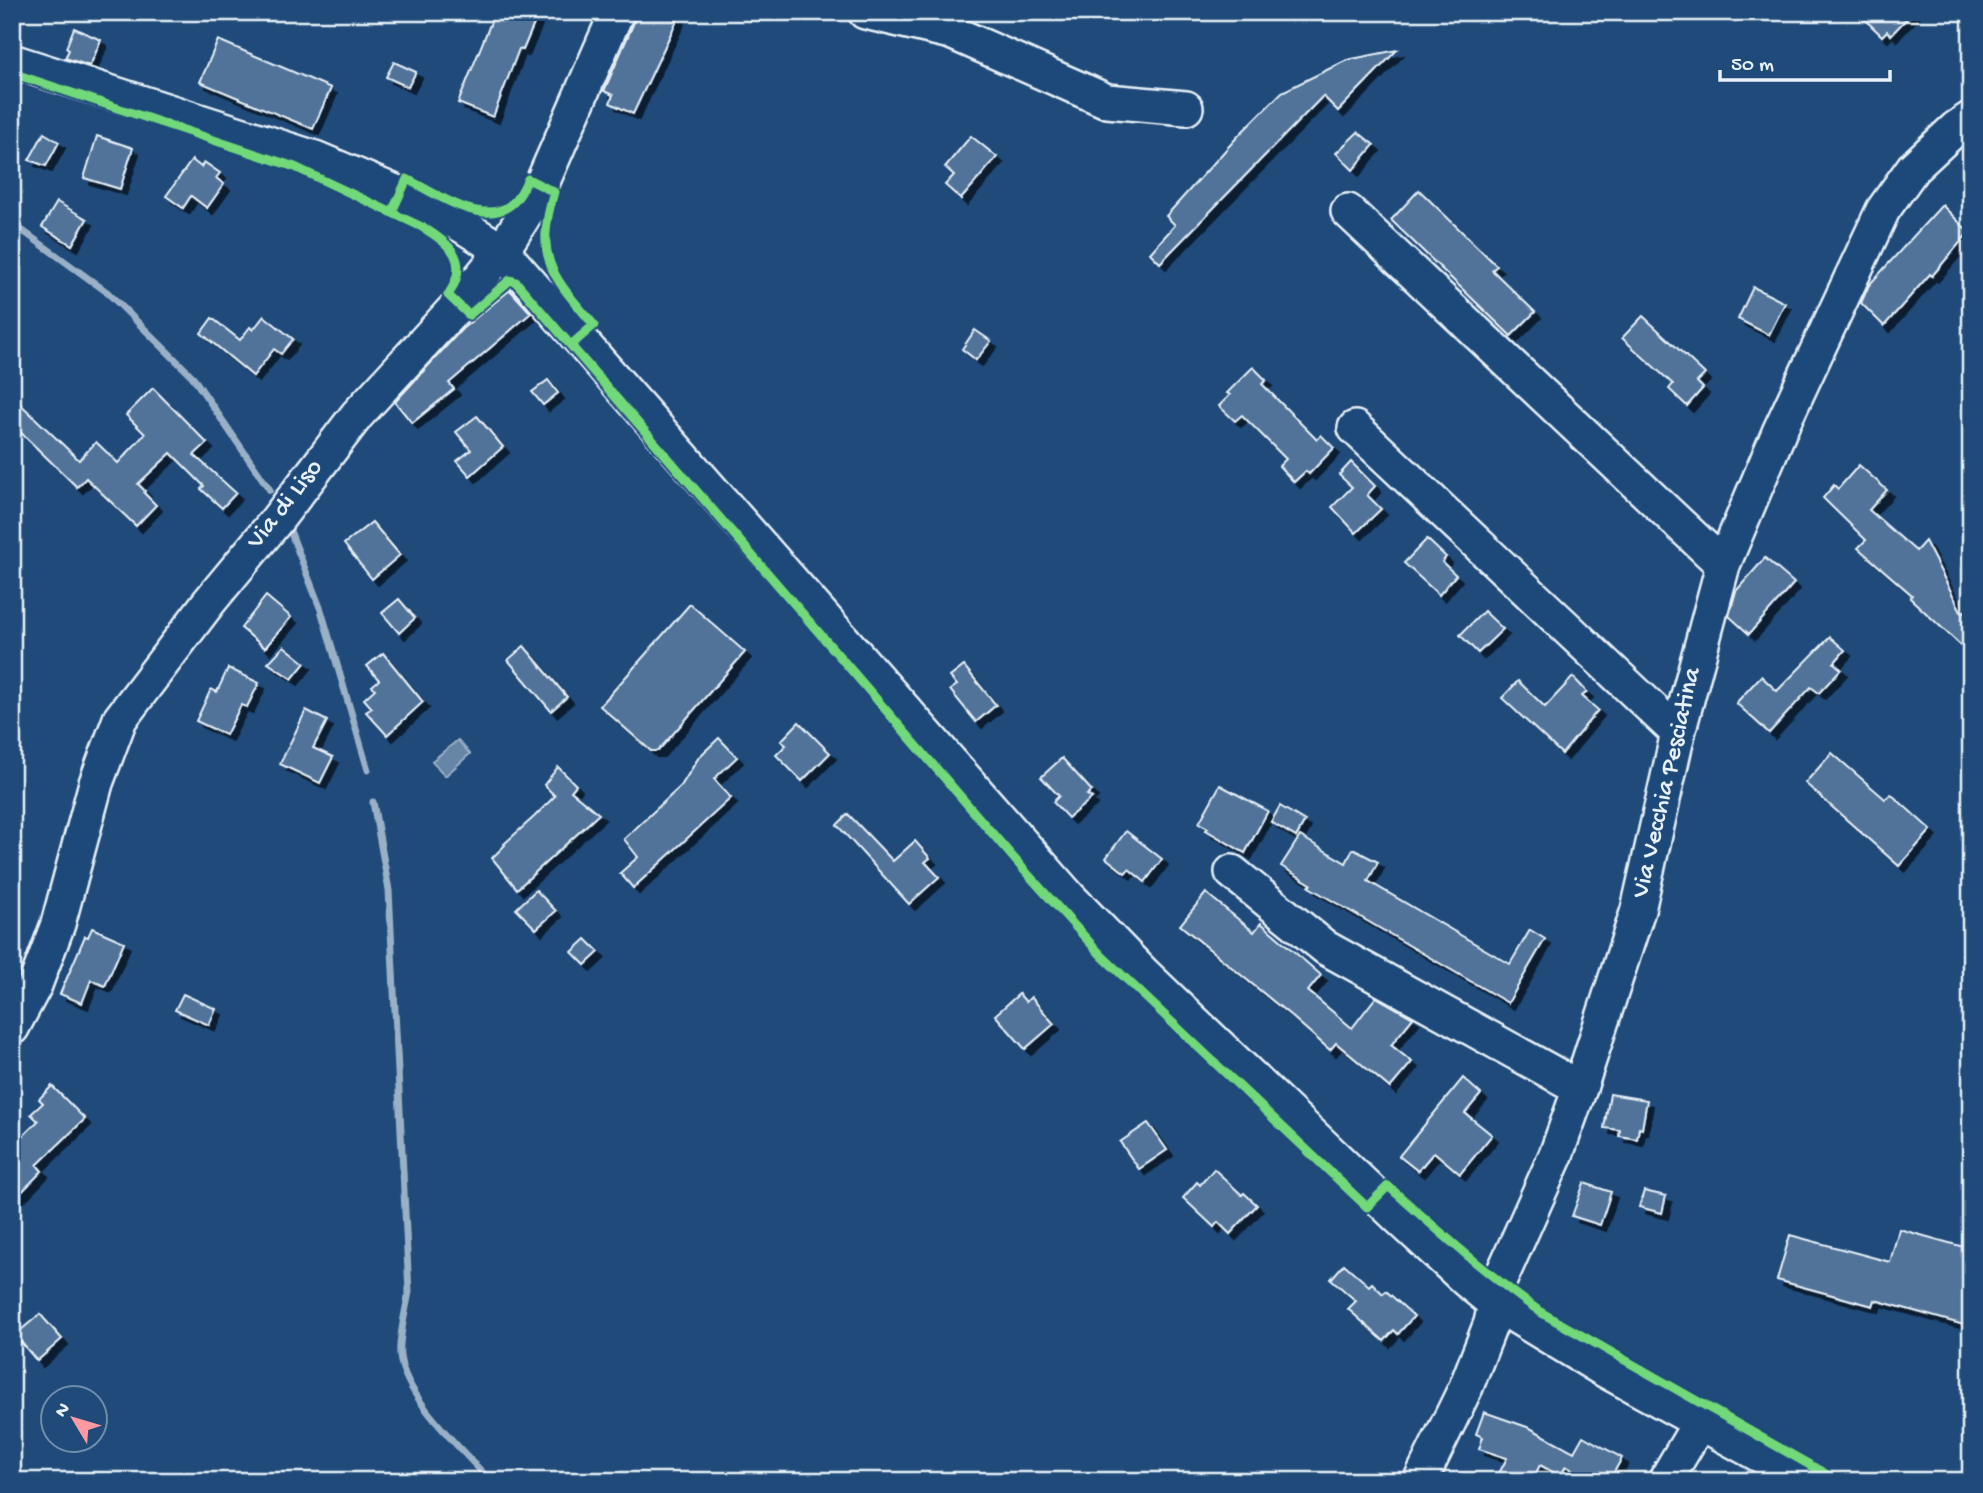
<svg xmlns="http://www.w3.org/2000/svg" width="1983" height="1493" font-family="'Gochi Hand',sans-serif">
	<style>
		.water { fill: #6685a7; stroke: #9ab0c7; stroke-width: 2 }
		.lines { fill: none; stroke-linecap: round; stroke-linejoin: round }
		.stream { stroke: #9ab0c7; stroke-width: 7 }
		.building { fill: #517399; stroke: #e8f1f8; stroke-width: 2; filter: url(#shadow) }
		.minor-casing { stroke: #e8f1f8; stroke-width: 38 }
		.minor { stroke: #1f4a7a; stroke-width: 33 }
		.cycleway-casing { stroke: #1f4a7a; stroke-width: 13 }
		.cycleway { stroke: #71d979; stroke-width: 9 }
		.labels { text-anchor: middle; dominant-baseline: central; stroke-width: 5; stroke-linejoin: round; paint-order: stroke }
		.street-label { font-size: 26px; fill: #e8f1f8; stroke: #1f4a7a }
	</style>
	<defs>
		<filter id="shadow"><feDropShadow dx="6" dy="6" stdDeviation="0" flood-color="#0009"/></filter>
	</defs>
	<rect width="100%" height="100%" fill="#1f4a7a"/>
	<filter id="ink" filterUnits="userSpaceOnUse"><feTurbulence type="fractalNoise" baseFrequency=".0143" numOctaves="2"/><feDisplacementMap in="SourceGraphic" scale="14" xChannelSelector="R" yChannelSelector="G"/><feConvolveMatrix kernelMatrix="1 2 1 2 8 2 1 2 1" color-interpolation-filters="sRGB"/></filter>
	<g filter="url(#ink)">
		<!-- water -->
		<polygon class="water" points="458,740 470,754 445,776 432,761"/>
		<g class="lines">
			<!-- stream -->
			<g class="stream">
				<polyline points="12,223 107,292 192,376 270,490"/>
				<polyline points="289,528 321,610 368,770"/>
				<path d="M373 802 389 890 409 1292C406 1309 398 1340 400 1356 405 1398 462 1449 490 1481"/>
			</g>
		</g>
		<!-- building -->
		<g class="building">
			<polygon points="499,12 539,12 523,50 519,49 493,117 458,103 493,17 498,19"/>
			<polygon points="636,12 681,12 633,114 610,103 613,95 604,91 635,20"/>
			<polygon points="1857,12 1913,12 1891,35 1887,31 1882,36"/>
			<polygon points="74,28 101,40 90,66 65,58 69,50 66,48"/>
			<polygon points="218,40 331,88 313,129 200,82"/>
			<polygon points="1397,50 1338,111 1323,96 1160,263 1150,253 1175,225 1166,216 1239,135 1282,92 1347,60"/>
			<polygon points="394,62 416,72 408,87 386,77"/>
			<polygon points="1358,132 1374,145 1353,170 1336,153"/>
			<polygon points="44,133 59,142 46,166 29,160"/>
			<polygon points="97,136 133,148 120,189 84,178"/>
			<polygon points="971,136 997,157 961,199 945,185 954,175 945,167"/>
			<polygon points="192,160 201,167 204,162 220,173 216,178 224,184 207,208 191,196 183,208 166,196"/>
			<polygon points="1419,190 1497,266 1492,270 1535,312 1511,336 1391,220"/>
			<polygon points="57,202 87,219 72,245 42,227"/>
			<polygon points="1942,205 1969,232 1932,276 1930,274 1884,326 1861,303 1869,285"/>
			<polygon points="1753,287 1785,303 1769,335 1738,319"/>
			<polygon points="510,290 531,313 449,383 454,389 412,423 395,402 462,329"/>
			<polygon points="264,316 293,339 281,354 274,349 253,376 201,333 212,318 240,340 250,327 253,330"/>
			<polygon points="1643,316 1705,374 1697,382 1703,388 1687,406 1669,389 1673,384 1622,338"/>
			<polygon points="975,330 991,341 976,360 962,349"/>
			<polygon points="1253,367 1266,380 1262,384 1317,440 1321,435 1334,448 1309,474 1306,471 1294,482 1279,466 1286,459 1242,415 1235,421 1219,406 1230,395 1227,393"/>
			<polygon points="548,380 558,393 543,405 532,392"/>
			<polygon points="153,388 207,443 194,455 236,493 222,508 201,489 204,486 171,453 138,484 145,491 144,493 156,505 136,526 86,478 77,487 12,424 12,396 79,460 96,442 118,463 145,434 126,415"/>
			<polygon points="477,416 503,447 470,476 457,461 471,450 456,432"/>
			<polygon points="1351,462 1375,486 1367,495 1381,509 1356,533 1332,507 1352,487 1339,475"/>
			<polygon points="1859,465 1887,490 1869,510 1916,551 1925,541 1962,613 1964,611 1971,625 1971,655 1910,598 1912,595 1858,548 1866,540 1823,498 1834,485 1838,489"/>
			<polygon points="372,522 400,555 372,579 344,544"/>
			<polygon points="1427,539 1446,557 1442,562 1456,575 1439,595 1404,563"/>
			<polygon points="1765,558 1794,583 1749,634 1729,616 1736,591"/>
			<polygon points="266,596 291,617 265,648 241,628"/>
			<polygon points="399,599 415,618 399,633 382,613"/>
			<polygon points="690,604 745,652 658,751 651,751 600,706"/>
			<polygon points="1484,611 1503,629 1478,653 1460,635"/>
			<polygon points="1830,637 1845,650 1834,663 1841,669 1819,693 1811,687 1769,733 1736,703 1761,676 1777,691"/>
			<polygon points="284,646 305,663 292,679 268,663"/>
			<polygon points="524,646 567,697 551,711 508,660"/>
			<polygon points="383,653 423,702 387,735 366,712 372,708 364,699 375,689 372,686 379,680 367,666"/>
			<polygon points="964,666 996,705 976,722 950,690 957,685 950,677"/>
			<polygon points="228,668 259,683 247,707 241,705 226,735 196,721 211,689 217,692"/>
			<polygon points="1573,677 1587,692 1582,696 1598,710 1562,754 1502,698 1518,681 1545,707"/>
			<polygon points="306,710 327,721 313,748 333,757 320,783 280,764"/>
			<polygon points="799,722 830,753 802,781 776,755 786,745 781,741"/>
			<polygon points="719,738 737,757 714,779 731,798 633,888 620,873 638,857 624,839 681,786 699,757"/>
			<polygon points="1832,753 1885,799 1891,794 1931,830 1899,866 1805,783"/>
			<polygon points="1062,758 1092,791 1087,795 1092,798 1068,818 1053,802 1059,796 1041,777"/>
			<polygon points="558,767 576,785 571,791 599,814 517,889 492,858 505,845 504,844 534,817 555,796 544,785"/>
			<polygon points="1220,785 1268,811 1245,853 1206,830 1208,828 1199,823"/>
			<polygon points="1280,806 1305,821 1296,837 1271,822"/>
			<polygon points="848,814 893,861 915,841 930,858 925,862 939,877 909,904 837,825"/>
			<polygon points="1126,831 1162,859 1145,882 1129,869 1125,873 1106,858"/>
			<polygon points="1300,836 1346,863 1353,849 1378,862 1368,881 1510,964 1530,930 1545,939 1508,1003 1309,887 1311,884 1281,866"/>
			<polygon points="536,890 556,911 536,929 516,909"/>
			<polygon points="1206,893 1254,932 1261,923 1321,975 1308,991 1352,1028 1376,997 1413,1018 1391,1045 1412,1062 1390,1088 1336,1043 1330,1050 1290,1015 1180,925"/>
			<polygon points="92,928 124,942 105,986 91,980 82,1003 60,994 85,936 88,937"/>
			<polygon points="586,939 599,952 585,965 572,952"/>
			<polygon points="183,994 216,1009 209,1025 175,1010"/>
			<polygon points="1019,994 1026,1002 1031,997 1054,1024 1025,1049 995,1015"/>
			<polygon points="1463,1078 1481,1094 1465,1113 1492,1135 1460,1174 1434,1152 1418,1171 1399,1156"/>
			<polygon points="52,1086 85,1119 37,1165 42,1171 12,1202 12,1147 38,1121 31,1114 43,1103 39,1099"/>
			<polygon points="1610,1094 1647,1100 1642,1129 1639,1128 1637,1139 1619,1136 1620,1130 1604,1128"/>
			<polygon points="1148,1123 1167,1150 1139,1169 1120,1142"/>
			<polygon points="1214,1169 1242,1195 1244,1193 1257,1205 1230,1234 1218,1222 1214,1227 1183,1198 1197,1182 1200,1185"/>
			<polygon points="1584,1183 1611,1192 1600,1225 1572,1216"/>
			<polygon points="1644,1191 1666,1196 1662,1213 1639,1207"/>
			<polygon points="1899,1229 1971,1249 1971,1327 1875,1300 1873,1306 1777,1280 1790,1235 1890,1262"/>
			<polygon points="1344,1264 1369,1286 1372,1283 1383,1294 1386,1291 1414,1316 1398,1334 1394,1330 1384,1341 1348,1309 1356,1301 1331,1279"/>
			<polygon points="40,1314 62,1339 37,1361 15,1335"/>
			<polygon points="1484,1412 1530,1428 1574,1452 1583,1436 1622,1458 1609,1481 1591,1481 1566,1466 1560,1476 1540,1465 1532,1481 1495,1481 1507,1458 1479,1449 1483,1437 1476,1434"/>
		</g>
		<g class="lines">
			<defs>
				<g id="minor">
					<polyline points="865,12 951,32 1107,101 1186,108"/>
					<polyline points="12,61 315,158 400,194 463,226 502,251 1069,897 1144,974 1400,1219 1466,1280 1494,1303 1599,1367 1807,1481"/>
					<polyline points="1348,211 1723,565"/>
					<polyline points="1355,428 1678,733"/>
					<polyline points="1232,872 1326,948 1580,1088"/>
					<polyline points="12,1028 35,985 58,924 96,783 120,719 209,602 276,521 357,415 458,305 502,251 537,195 617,12"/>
					<polyline points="1420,1481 1466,1387 1491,1323 1500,1280 1556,1155 1580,1088 1638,910 1678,733 1723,565 1780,430 1883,210 1913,168 1956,128 1971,118"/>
					<polyline points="1665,1481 1700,1422"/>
				</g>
			</defs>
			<!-- minor casing -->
			<use href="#minor" class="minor-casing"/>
			<!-- minor -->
			<use href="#minor" class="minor"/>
			<defs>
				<g id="cycleway">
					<path d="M12 73 295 167 422 227C451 244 471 261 448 295L469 315 510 280 516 282 1024 870 1102 956 1367 1207 1388 1186C1439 1231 1486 1274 1542 1313L1838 1481"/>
					<path d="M392 212 407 179C433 192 480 226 509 206 518 200 523 189 528 179L554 192C534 259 552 276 594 325L571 345"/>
				</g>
			</defs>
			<!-- cycleway casing -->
			<use href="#cycleway" class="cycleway-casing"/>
			<!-- cycleway -->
			<use href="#cycleway" class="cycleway"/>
		</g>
	</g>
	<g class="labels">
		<!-- street labels -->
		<g class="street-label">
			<text transform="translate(286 505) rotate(-52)">Via di Liso</text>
			<text transform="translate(1668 783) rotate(-77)">Via Vecchia Pesciatina</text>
		</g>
	</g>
	<!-- margin -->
	<rect width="1983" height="1493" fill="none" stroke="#1f4a7a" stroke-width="42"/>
	<rect x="21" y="21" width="1941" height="1451" fill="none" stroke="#e8f1f8" stroke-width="2.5" filter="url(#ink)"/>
	<!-- north arrow -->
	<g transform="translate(74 1419) rotate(308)"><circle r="33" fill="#1f4a7a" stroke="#6f8dac" stroke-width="2"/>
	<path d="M0-5L12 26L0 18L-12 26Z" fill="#ff9aa2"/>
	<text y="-10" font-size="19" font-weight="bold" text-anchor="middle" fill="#e8f1f8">N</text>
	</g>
	<!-- scale -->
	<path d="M1720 70v10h170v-10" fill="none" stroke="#e8f1f8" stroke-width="3.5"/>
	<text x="1731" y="70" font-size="21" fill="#e8f1f8" stroke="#1f4a7a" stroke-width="5" paint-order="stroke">50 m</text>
</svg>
